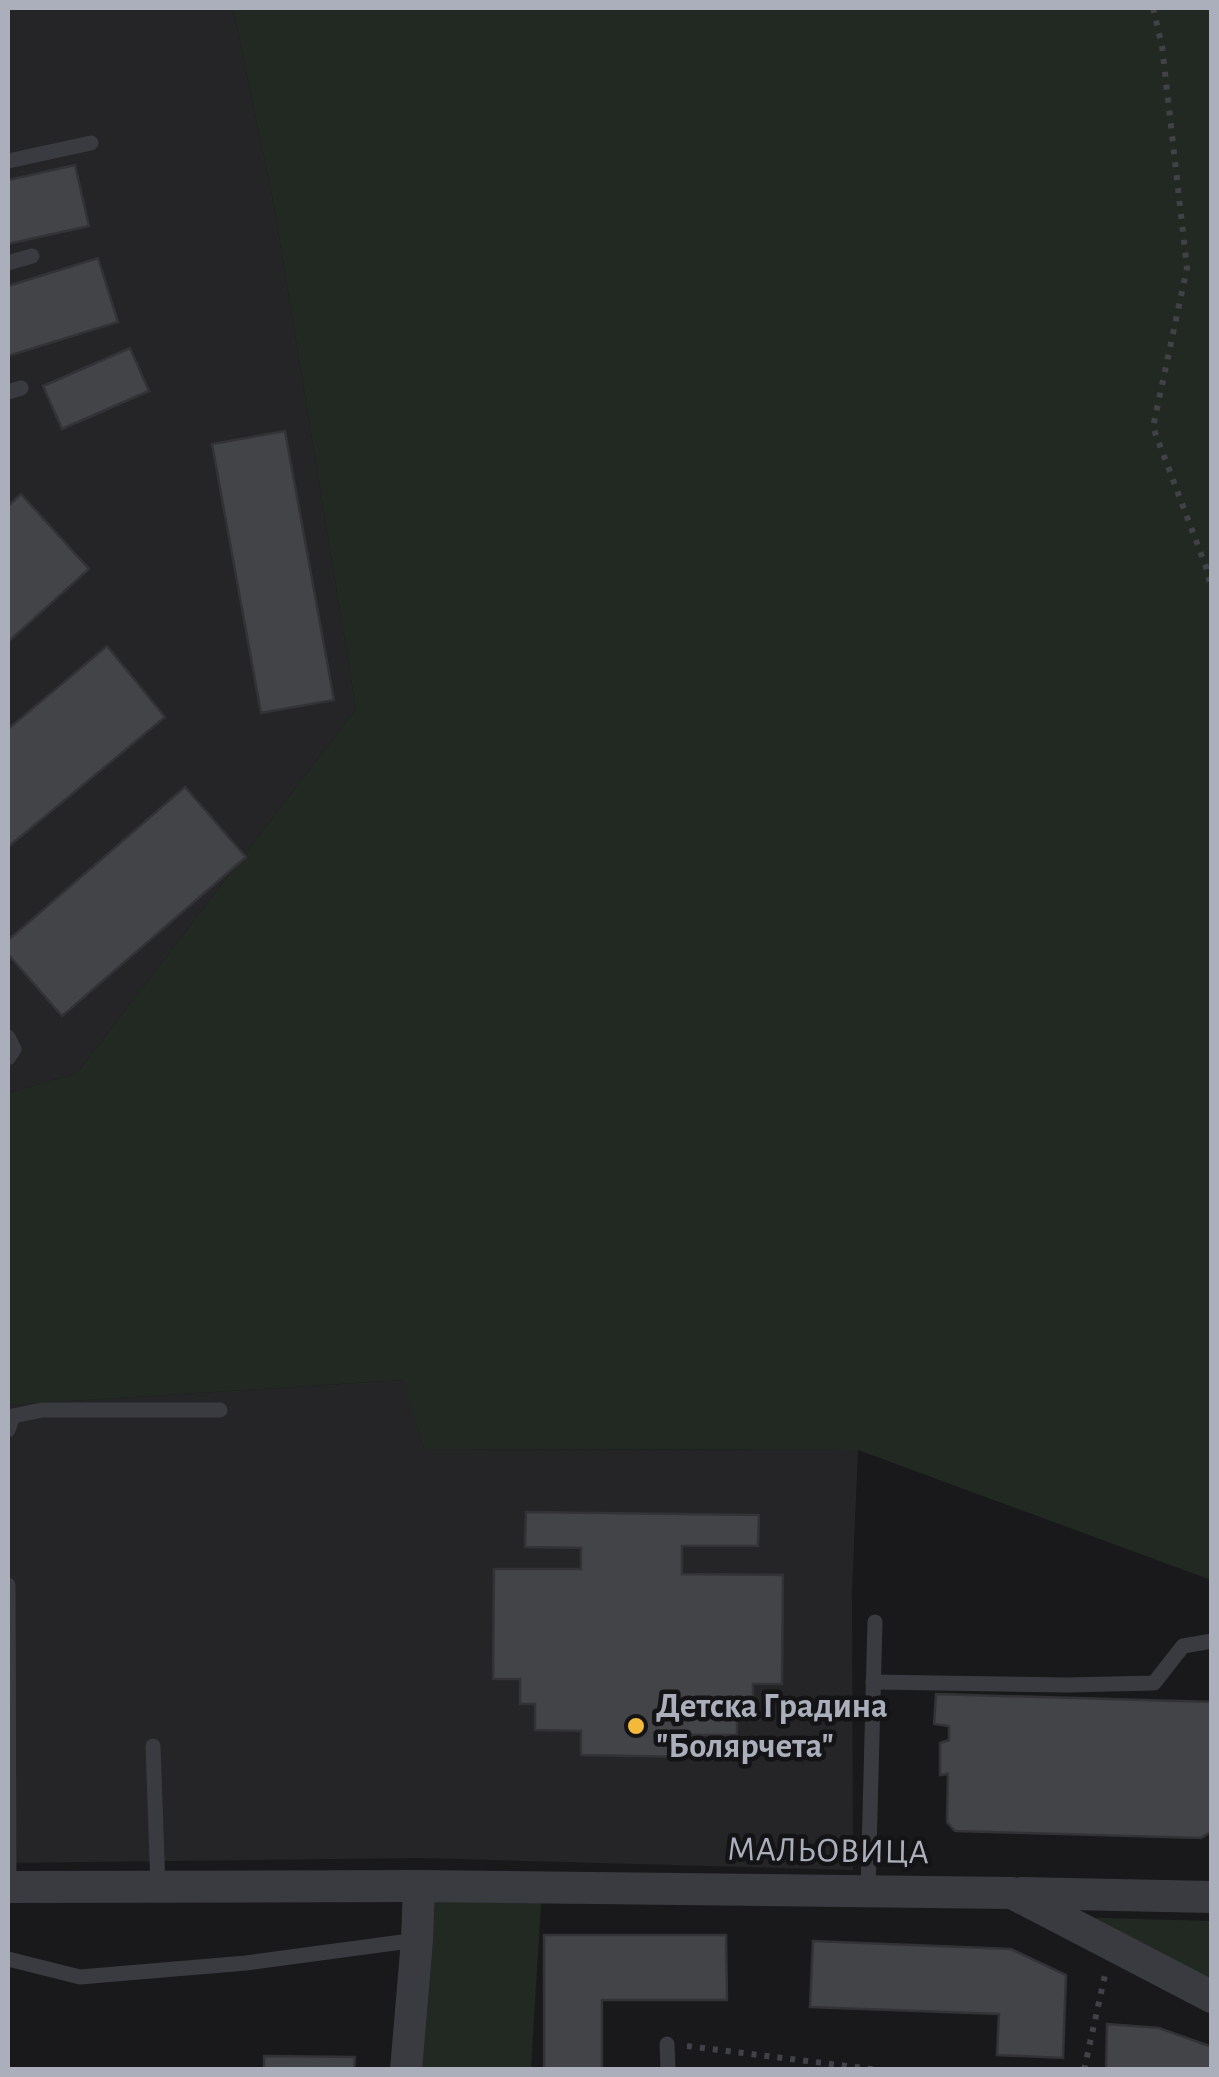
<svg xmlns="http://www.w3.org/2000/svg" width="1219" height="2077" font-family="'Alegreya Sans',sans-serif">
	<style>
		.built { fill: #252528 }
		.green { fill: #212922 }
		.building { fill: #434448; stroke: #333337; stroke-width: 2.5 }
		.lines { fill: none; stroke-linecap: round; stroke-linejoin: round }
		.path { stroke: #404247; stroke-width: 6; stroke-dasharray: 5 8; stroke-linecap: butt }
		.service { stroke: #3a3b40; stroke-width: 15 }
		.minor { stroke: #3a3b40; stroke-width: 32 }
		.poi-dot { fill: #f2b93a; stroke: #141416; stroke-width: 4 }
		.labels { text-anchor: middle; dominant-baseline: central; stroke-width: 9; stroke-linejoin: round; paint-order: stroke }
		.poi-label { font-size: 35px; font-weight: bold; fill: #abafbb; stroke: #141416; text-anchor: start }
		.street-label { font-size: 35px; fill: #abafbb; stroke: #141416 }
	</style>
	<rect width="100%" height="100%" fill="#19191b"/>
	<!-- built -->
	<g class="built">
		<polygon points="8,8 233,8 274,205 356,709 77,1073 8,1093"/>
		<polygon points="404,1380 424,1449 858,1450 852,1593 853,1870 418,1858 8,1863 8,1405"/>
	</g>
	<!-- green -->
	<g class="green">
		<polygon points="233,8 1211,8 1211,1580 858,1450 424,1449 403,1380 8,1405 8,1093 77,1073 356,709 274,205"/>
		<polygon points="419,1886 542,1887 531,2069 406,2070"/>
		<polygon points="1033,1916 1211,1921 1211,2000"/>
	</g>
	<!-- building -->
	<g class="building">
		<polygon points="75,165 89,226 8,244 8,180"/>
		<polygon points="98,258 118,322 8,356 8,286"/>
		<polygon points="130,348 149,391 62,429 43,386"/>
		<polygon points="285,431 334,700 261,713 212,444"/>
		<polygon points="21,494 89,569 8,642 8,506"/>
		<polygon points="107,646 165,717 8,847 8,729"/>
		<polygon points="185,787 246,857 62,1016 8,954 8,940"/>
		<polygon points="526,1512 759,1515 758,1546 682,1546 682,1574 783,1575 782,1684 753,1684 753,1711 737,1711 737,1735 691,1735 690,1757 581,1755 581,1731 535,1730 535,1704 520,1704 520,1679 493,1679 494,1569 581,1569 581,1548 525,1547"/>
		<polygon points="936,1694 1212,1702 1212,1831 1201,1838 955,1831 947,1822 948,1774 940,1775 940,1743 949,1740 949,1726 934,1724"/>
		<polygon points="544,1935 726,1935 727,2000 602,2000 602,2070 544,2070"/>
		<polygon points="813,1941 1011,1949 1066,1975 1063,2058 997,2055 999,2014 810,2007"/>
		<polygon points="1107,2024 1159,2028 1212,2047 1212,2070 1106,2070"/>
		<polygon points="264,2056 355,2057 354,2070 264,2070"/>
	</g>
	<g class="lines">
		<!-- path -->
		<g class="path">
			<polyline points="1153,8 1162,46 1187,268 1153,427 1206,567 1212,591"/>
			<polyline points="687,2046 879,2070"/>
			<polyline points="1084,2070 1105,1975"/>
		</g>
		<!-- service -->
		<g class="service">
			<polyline points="8,161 91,143"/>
			<polyline points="8,263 32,256"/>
			<polyline points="8,392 21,388"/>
			<polyline points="8,1037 14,1049 8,1058"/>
			<polyline points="8,1430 13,1416 42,1410 220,1410"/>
			<polyline points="8,1585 9,1887"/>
			<polyline points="873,1682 1068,1685 1154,1683 1183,1646 1212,1641"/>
			<polyline points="153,1746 158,1887"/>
			<polyline points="868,1891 875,1622"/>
			<polyline points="8,1959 80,1977 246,1963 417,1940"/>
			<polyline points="667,2044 668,2070"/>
		</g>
		<!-- minor -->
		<g class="minor">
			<polyline points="8,1887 419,1886 1012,1893 1212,1997"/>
			<polyline points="1022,1893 1212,1897"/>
			<polyline points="406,2070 417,1940 419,1886"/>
		</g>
	</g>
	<!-- markers -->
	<circle class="poi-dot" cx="636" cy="1726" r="10"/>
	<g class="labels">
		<!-- poi labels -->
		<g class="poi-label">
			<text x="656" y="1706">Детска Градина<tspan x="656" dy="40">"Болярчета"</tspan></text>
		</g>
		<!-- street labels -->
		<g class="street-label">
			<text transform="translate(828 1851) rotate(1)">МАЛЬОВИЦА</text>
		</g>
	</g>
	<!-- border -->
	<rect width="1219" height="2077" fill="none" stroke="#abafbb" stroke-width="20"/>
</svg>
